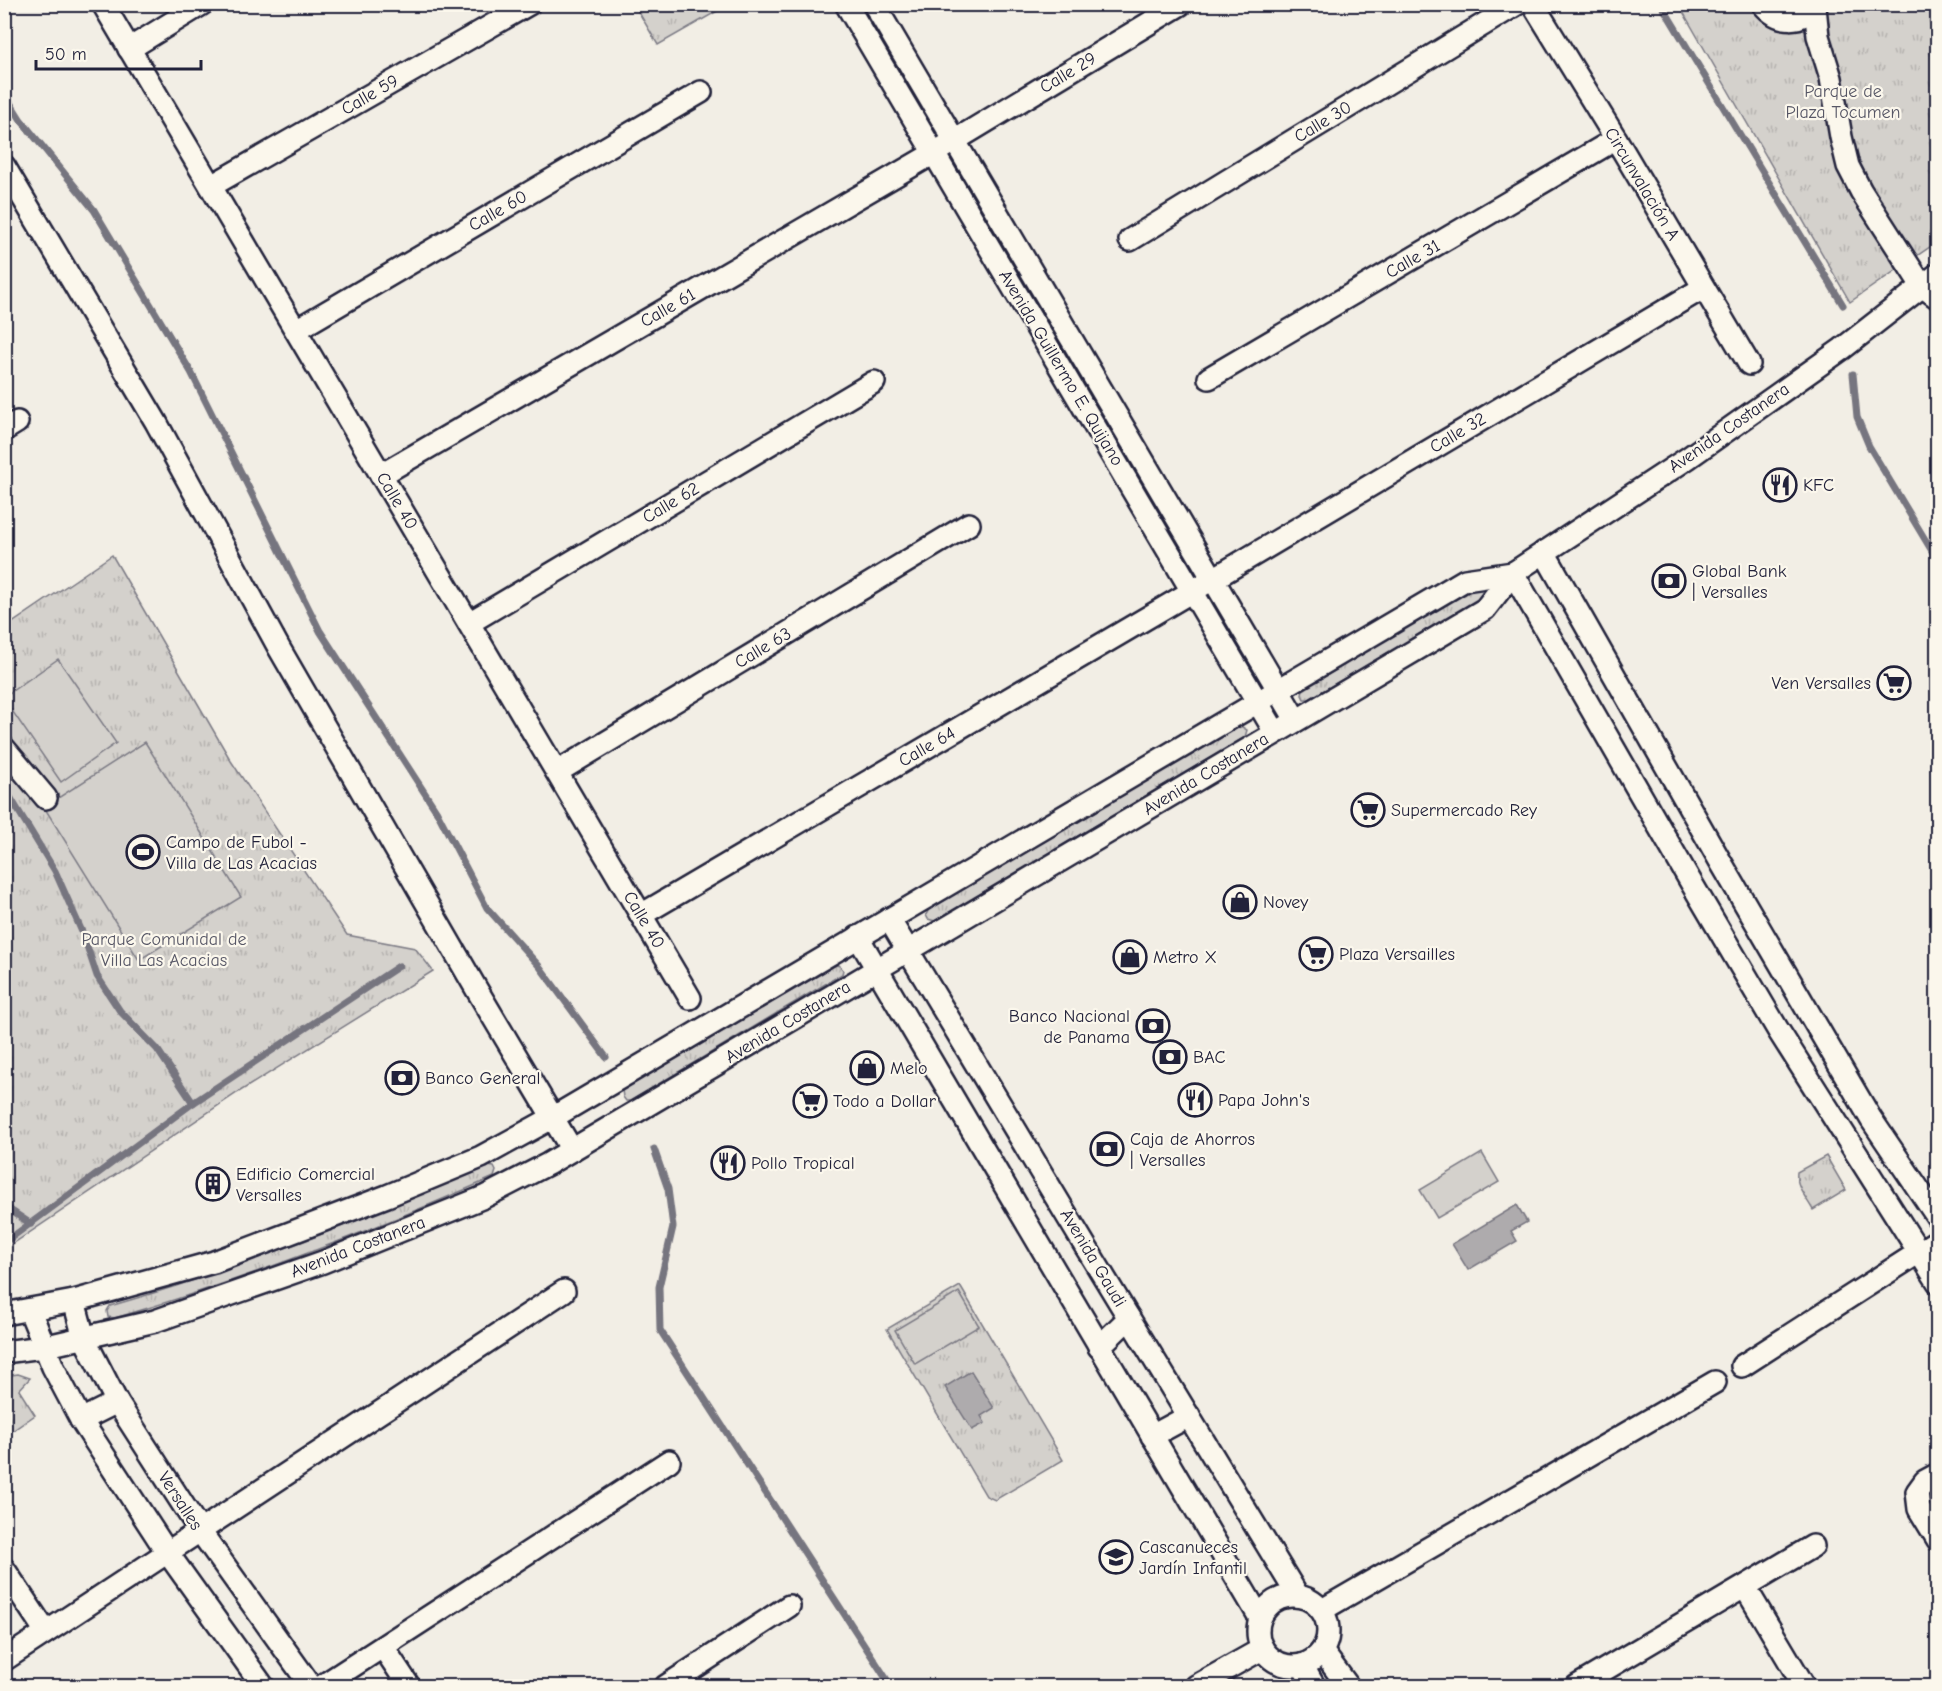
<svg xmlns="http://www.w3.org/2000/svg" width="1942" height="1691" font-family="'Comic Neue',sans-serif">
	<style>
		.grass { fill: url(#grass-tufts); stroke: #7b7a84; stroke-width: 1.5 }
		.garden { fill: #d4d1cc; stroke: #7b7a84; stroke-width: 1.5 }
		.water { fill: #aeabad; stroke: #76747f; stroke-width: 1.5 }
		.lines { fill: none; stroke-linecap: round; stroke-linejoin: round }
		.stream { stroke: #76747f; stroke-width: 7 }
		.minor-casing { stroke: #22223b; stroke-width: 26 }
		.minor { stroke: #fbf7ec; stroke-width: 21 }
		.labels { text-anchor: middle; dominant-baseline: central; stroke-width: 4.5; stroke-linejoin: round; paint-order: stroke }
		.street-label { font-size: 18px; fill: #22223b; stroke: #fbf7ec }
		.park-label { font-size: 18px; fill: #575766; stroke: #fbf7ec }
		.poi-label { font-size: 18px; fill: #22223b; stroke: #fbf7ec; text-anchor: start }
	</style>
	<defs>
		<pattern id="grass-tufts" width="24" height="20" patternUnits="userSpaceOnUse" patternTransform="scale(1.5)"><rect width="24" height="20" fill="#d4d1cc"/><path d="M3 7l-1-3M5 7V3M7 7l1-3M15 17l-1-3M17 17v-4M19 17l1-3" fill="none" stroke="#b6b3b0"/></pattern>
	</defs>
	<rect width="100%" height="100%" fill="#f2eee5"/>
	<filter id="ink" filterUnits="userSpaceOnUse"><feTurbulence type="fractalNoise" baseFrequency=".0167" numOctaves="2"/><feDisplacementMap in="SourceGraphic" scale="12" xChannelSelector="R" yChannelSelector="G"/><feConvolveMatrix kernelMatrix="1 2 1 2 8 2 1 2 1" color-interpolation-filters="sRGB"/></filter>
	<g filter="url(#ink)">
		<!-- grass -->
		<g class="grass">
			<polygon points="1690,4 1937,5 1937,242 1850,302 1682,10"/>
			<polygon points="649,5 649,4 728,5 658,45 638,11"/>
			<polygon points="112,555 231,761 347,935 415,948 433,971 237,1093 5,1249 5,628"/>
			<polygon points="1475,585 1481,585 1485,592 1484,597 1309,699 1304,699 1302,695 1303,690"/>
			<polygon points="1239,725 1247,730 1245,737 935,921 928,919 926,915 929,909"/>
			<polygon points="836,965 840,966 843,970 842,974 630,1101 626,1101 623,1097 622,1090"/>
			<path d="M1826 1156 1846 1190 1813 1210C1807 1199 1795 1185 1797 1172Z"/>
			<path d="M488 1166 494 1167 496 1171 494 1177C371 1231 244 1280 115 1318L108 1317 107 1311 110 1306C240 1269 364 1219 488 1166Z"/>
			<polygon points="960,1286 1063,1460 995,1500 986,1496 887,1329"/>
			<polygon points="18,1374 30,1378 19,1390 35,1415 5,1436 5,1376"/>
		</g>
		<!-- garden -->
		<g class="garden">
			<polygon points="58,659 116,743 61,782 4,699 5,696"/>
			<polygon points="145,742 241,897 139,960 44,807"/>
			<polygon points="1482,1153 1499,1182 1437,1218 1420,1190"/>
			<polygon points="959,1292 979,1326 915,1364 895,1330"/>
		</g>
		<!-- water -->
		<g class="water">
			<polygon points="1517,1205 1527,1222 1511,1231 1517,1241 1468,1270 1452,1244"/>
			<polygon points="971,1371 994,1408 981,1416 985,1423 972,1430 945,1387"/>
		</g>
		<g class="lines">
			<!-- stream -->
			<g class="stream">
				<polyline points="1661,4 1843,305"/>
				<polyline points="4,93 21,120 94,210 191,372 320,631 437,812 487,908 540,967 606,1057"/>
				<polyline points="1853,374 1857,417 1869,446 1938,561"/>
				<polyline points="4,787 55,871 83,934 97,976 120,1011 157,1049 193,1103"/>
				<polyline points="654,1149 668,1189 673,1227 659,1287 660,1330 891,1686"/>
				<polyline points="4,1206 31,1224"/>
				<polyline points="4,1243 193,1103 399,966"/>
			</g>
			<defs>
				<g id="minor">
					<polyline points="103,4 690,998"/>
					<polyline points="846,4 1275,732"/>
					<polyline points="874,4 1296,720"/>
					<polyline points="1533,4 1616,139 1749,364"/>
					<path d="M1763 4C1778 23 1802 24 1816 4"/>
					<polyline points="1815,7 1818,36 1831,78 1841,137 1848,166 1861,191 1922,286 1938,298"/>
					<polyline points="129,49 202,4"/>
					<polyline points="4,166 156,422 279,648 477,990 572,1150"/>
					<polyline points="211,186 529,4"/>
					<polyline points="1130,240 1517,4"/>
					<polyline points="296,330 701,92"/>
					<polyline points="1209,378 1616,139"/>
					<polyline points="4,430 17,422"/>
					<polyline points="381,475 934,153 1181,4"/>
					<polyline points="1544,552 1723,866 1871,1119 1938,1218"/>
					<polyline points="1513,573 1692,884 1778,1030 1938,1282"/>
					<polyline points="469,623 874,382"/>
					<polyline points="4,748 46,798"/>
					<polyline points="557,772 969,524"/>
					<polyline points="641,915 1213,579 1703,288"/>
					<polyline points="889,919 1084,1244 1298,1596"/>
					<polyline points="858,937 1260,1618"/>
					<polyline points="74,1301 84,1338 117,1402 200,1531 311,1686"/>
					<polyline points="30,1311 53,1367 81,1420 167,1552 263,1686"/>
					<polyline points="4,1314 74,1301 214,1262 387,1196 481,1157 552,1118 1465,580 1513,573"/>
					<polyline points="1099,1347 1129,1318"/>
					<polyline points="4,1352 43,1347 155,1321 323,1262 484,1197 548,1164 1485,609 1513,573 1688,458 1842,349 1938,274"/>
					<polyline points="1742,1366 1938,1240"/>
					<polyline points="81,1420 117,1402"/>
					<polyline points="1152,1436 1189,1416"/>
					<polyline points="1938,1474 1925,1481 1917,1492 1919,1509 1938,1540"/>
					<polyline points="4,1569 46,1632"/>
					<polyline points="1745,1587 1804,1686"/>
					<circle cx="1293" cy="1631" r="35"/>
					<polyline points="1322,1610 1715,1382"/>
					<polyline points="383,1647 409,1686"/>
					<polyline points="1322,1651 1348,1686"/>
					<polyline points="4,1660 564,1291"/>
					<polyline points="1302,1665 1314,1686"/>
					<polyline points="322,1686 669,1461"/>
					<polyline points="666,1686 789,1606"/>
					<polyline points="1196,1686 1262,1649"/>
					<polyline points="1577,1686 1813,1546"/>
				</g>
			</defs>
			<!-- minor casing -->
			<use href="#minor" class="minor-casing"/>
			<!-- minor -->
			<use href="#minor" class="minor"/>
		</g>
	</g>
	<!-- icons -->
	<defs>
		<symbol id="restaurant-ring" viewBox="-11 -11 22 22"><circle r="9.5" fill="#fbf7ec" stroke="#22223b" stroke-width="1.5"/><path d="M-5-6h1v4h1v-4h1v4h1v-4h1v5L-1.5 .5V6h-2V.5L-5-1ZM5-6V6H3V1.5H1.5Q1.5-4 5-6Z" fill="#22223b"/></symbol>
		<symbol id="bank-ring" viewBox="-11 -11 22 22"><circle r="9.5" fill="#fbf7ec" stroke="#22223b" stroke-width="1.5"/><path d="M-6-4H6V4H-6ZM0-2.3a2.3 2.3 0 1 0 0 4.6a2.3 2.3 0 1 0 0-4.6Z" fill="#22223b"/></symbol>
		<symbol id="supermarket-ring" viewBox="-11 -11 22 22"><circle r="9.5" fill="#fbf7ec" stroke="#22223b" stroke-width="1.5"/><path d="M-6-5.5h2.5l.6 2H6L4.5 2H-2.5L-4.4-4H-6ZM-1.5 3.2a1.3 1.3 0 1 0 .1 0ZM3 3.2a1.3 1.3 0 1 0 .1 0Z" fill="#22223b"/></symbol>
		<symbol id="stadium-ring" viewBox="-11 -11 22 22"><circle r="9.5" fill="#fbf7ec" stroke="#22223b" stroke-width="1.5"/><path d="M0-5a6.5 5 0 1 0 0 10a6.5 5 0 1 0 0-10ZM-3.5-1.8h7v3.6h-7Z" fill="#22223b"/></symbol>
		<symbol id="shop-ring" viewBox="-11 -11 22 22"><circle r="9.5" fill="#fbf7ec" stroke="#22223b" stroke-width="1.5"/><path d="M-5-2.5h2.3a2.7 3.5 0 0 1 5.4 0H5L5.5 6h-11ZM-1.5-2.5h3a1.5 2.3 0 0 0-3 0Z" fill="#22223b"/></symbol>
		<symbol id="building-ring" viewBox="-11 -11 22 22"><circle r="9.5" fill="#fbf7ec" stroke="#22223b" stroke-width="1.5"/><path d="M-4-6H4V6H1V3H-1V6H-4ZM-2.5-4.3h1.7v1.8h-1.7ZM.8-4.3h1.7v1.8H.8ZM-2.5-1h1.7V.8h-1.7ZM.8-1h1.7V.8H.8Z" fill="#22223b"/></symbol>
		<symbol id="school-ring" viewBox="-11 -11 22 22"><circle r="9.5" fill="#fbf7ec" stroke="#22223b" stroke-width="1.5"/><path d="M0-5L7-2L0 1L-7-2ZM-4 1L0 2.5L4 1V4Q0 6-4 4Z" fill="#22223b"/></symbol>
	</defs>
	<g fill-rule="evenodd">
		<use href="#restaurant-ring" x="1761" y="466" width="38" height="38"/>
		<use href="#bank-ring" x="1650" y="562" width="38" height="38"/>
		<use href="#supermarket-ring" x="1875" y="664" width="38" height="38"/>
		<use href="#supermarket-ring" x="1349" y="791" width="38" height="38"/>
		<use href="#stadium-ring" x="124" y="833" width="38" height="38"/>
		<use href="#shop-ring" x="1221" y="883" width="38" height="38"/>
		<use href="#supermarket-ring" x="1297" y="935" width="38" height="38"/>
		<use href="#shop-ring" x="1111" y="938" width="38" height="38"/>
		<use href="#bank-ring" x="1134" y="1007" width="38" height="38"/>
		<use href="#bank-ring" x="1151" y="1038" width="38" height="38"/>
		<use href="#shop-ring" x="848" y="1049" width="38" height="38"/>
		<use href="#bank-ring" x="383" y="1059" width="38" height="38"/>
		<use href="#restaurant-ring" x="1176" y="1081" width="38" height="38"/>
		<use href="#supermarket-ring" x="791" y="1082" width="38" height="38"/>
		<use href="#bank-ring" x="1088" y="1130" width="38" height="38"/>
		<use href="#restaurant-ring" x="709" y="1144" width="38" height="38"/>
		<use href="#building-ring" x="194" y="1165" width="38" height="38"/>
		<use href="#school-ring" x="1097" y="1538" width="38" height="38"/>
	</g>
	<g class="labels">
		<!-- street labels -->
		<g class="street-label">
			<text transform="translate(1068 73) rotate(-31)">Calle 29</text>
			<text transform="translate(370 95) rotate(-30)">Calle 59</text>
			<text transform="translate(1323 122) rotate(-31)">Calle 30</text>
			<text transform="translate(1642 184) rotate(59)">Circunvalación A</text>
			<text transform="translate(498 211) rotate(-30)">Calle 60</text>
			<text transform="translate(1413 259) rotate(-30)">Calle 31</text>
			<text transform="translate(668 308) rotate(-30)">Calle 61</text>
			<text transform="translate(1061 368) rotate(59)">Avenida Guillermo E. Quijano</text>
			<text transform="translate(1729 428) rotate(-35)">Avenida Costanera</text>
			<text transform="translate(1458 433) rotate(-31)">Calle 32</text>
			<text transform="translate(397 501) rotate(59)">Calle 40</text>
			<text transform="translate(671 503) rotate(-31)">Calle 62</text>
			<text transform="translate(763 648) rotate(-31)">Calle 63</text>
			<text transform="translate(927 747) rotate(-30)">Calle 64</text>
			<text transform="translate(1206 774) rotate(-31)">Avenida Costanera</text>
			<text transform="translate(644 920) rotate(59)">Calle 40</text>
			<text transform="translate(788 1022) rotate(-31)">Avenida Costanera</text>
			<text transform="translate(358 1247) rotate(-21)">Avenida Costanera</text>
			<text transform="translate(1093 1258) rotate(59)">Avenida Gaudi</text>
			<text transform="translate(180 1501) rotate(57)">Versalles</text>
		</g>
		<!-- park labels -->
		<g class="park-label">
			<text x="1843" y="91">Parque de<tspan x="1843" dy="21">Plaza Tocumen</tspan></text>
			<text x="164" y="939">Parque Comunidal de<tspan x="164" dy="21">Villa Las Acacias</tspan></text>
		</g>
		<!-- poi labels -->
		<g class="poi-label">
			<text x="1803" y="485">KFC</text>
			<text x="1692" y="571">Global Bank<tspan x="1692" dy="21">| Versalles</tspan></text>
			<text x="1871" y="683" text-anchor="end">Ven Versalles</text>
			<text x="1391" y="810">Supermercado Rey</text>
			<text x="166" y="842">Campo de Fubol -<tspan x="166" dy="21">Villa de Las Acacias</tspan></text>
			<text x="1263" y="902">Novey</text>
			<text x="1339" y="954">Plaza Versailles</text>
			<text x="1153" y="957">Metro X</text>
			<text x="1130" y="1016" text-anchor="end">Banco Nacional<tspan x="1130" dy="21">de Panama</tspan></text>
			<text x="1193" y="1057">BAC</text>
			<text x="890" y="1068">Melo</text>
			<text x="425" y="1078">Banco General</text>
			<text x="1218" y="1100">Papa John's</text>
			<text x="833" y="1101">Todo a Dollar</text>
			<text x="1130" y="1139">Caja de Ahorros<tspan x="1130" dy="21">| Versalles</tspan></text>
			<text x="751" y="1163">Pollo Tropical</text>
			<text x="236" y="1174">Edificio Comercial<tspan x="236" dy="21">Versalles</tspan></text>
			<text x="1139" y="1547">Cascanueces<tspan x="1139" dy="21">Jardín Infantil</tspan></text>
		</g>
	</g>
	<!-- margin -->
	<rect width="1942" height="1691" fill="none" stroke="#fbf7ec" stroke-width="24"/>
	<rect x="12" y="12" width="1918" height="1667" fill="none" stroke="#22223b" stroke-width="2" filter="url(#ink)"/>
	<!-- scale -->
	<path d="M36 60v9h165v-9" fill="none" stroke="#22223b" stroke-width="3"/>
	<text x="45" y="60" font-size="18" fill="#22223b" stroke="#fbf7ec" stroke-width="4.5" paint-order="stroke">50 m</text>
</svg>
